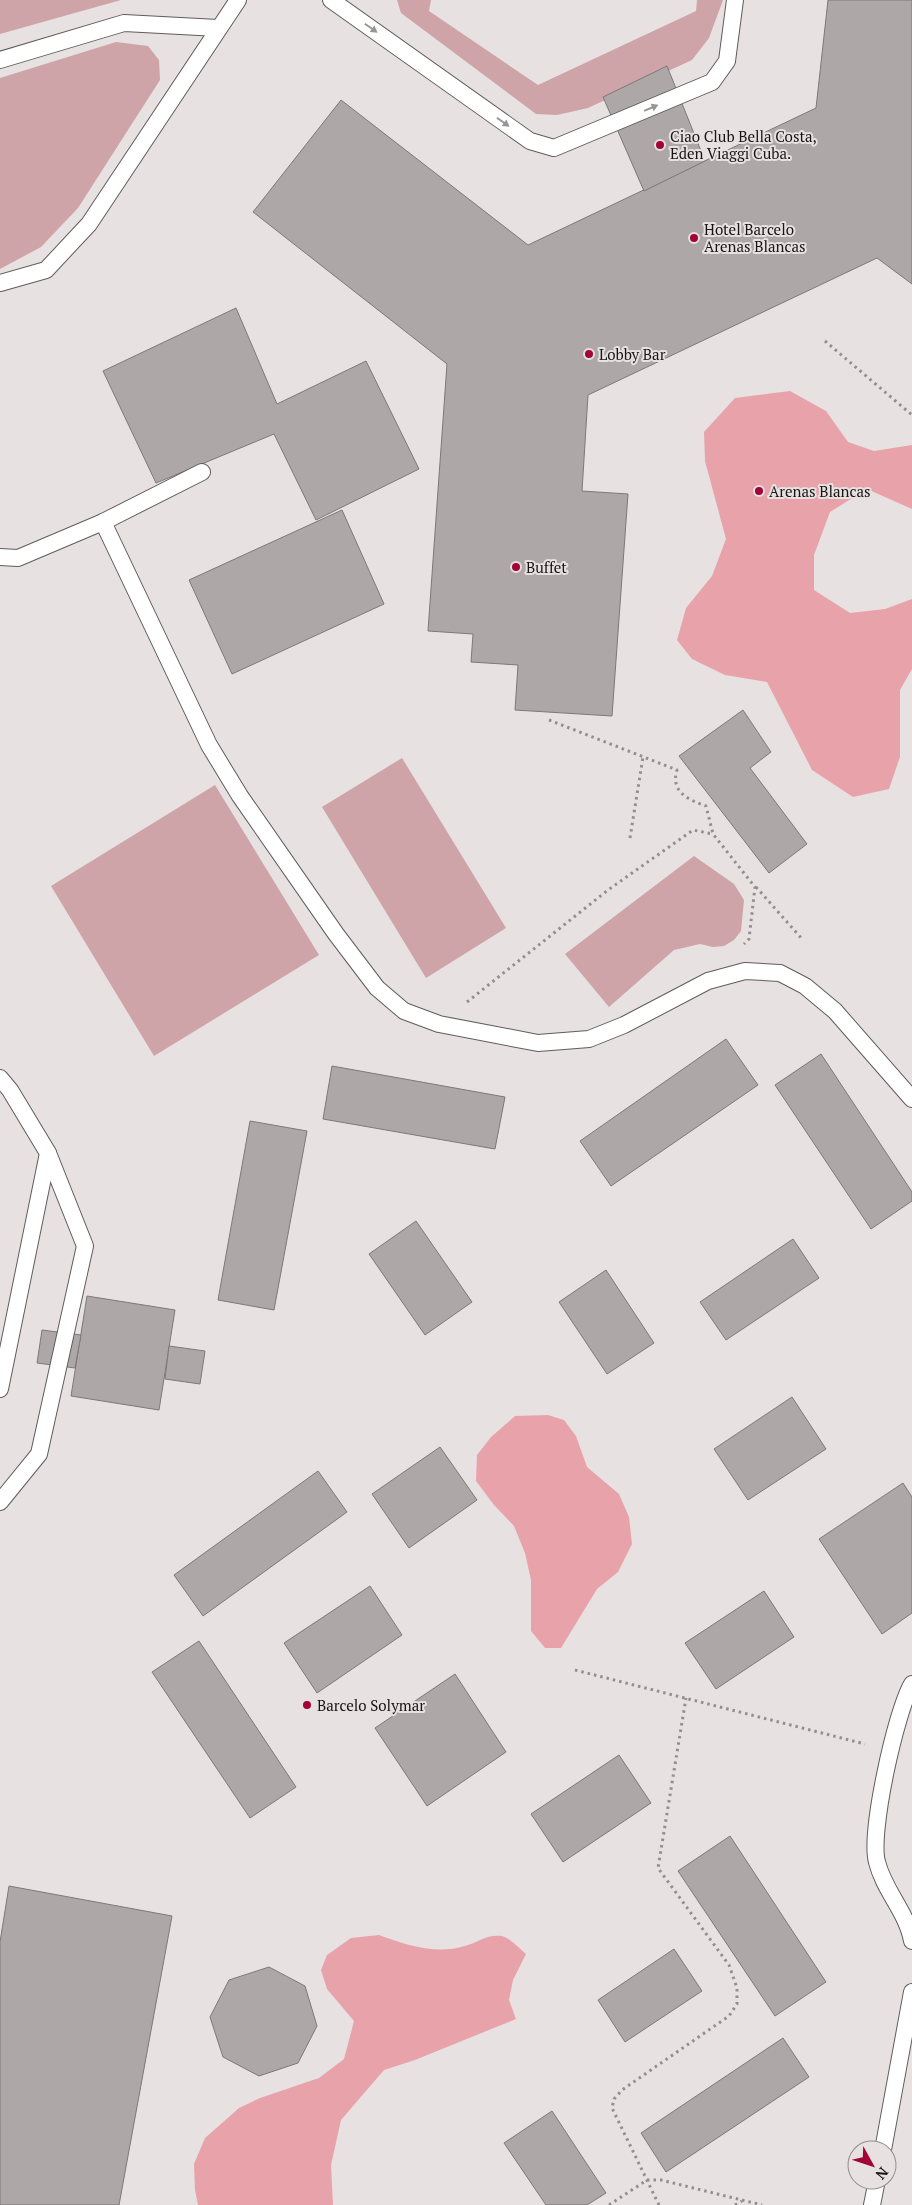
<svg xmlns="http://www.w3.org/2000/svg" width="912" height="2205" font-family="'PT Serif',serif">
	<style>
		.green { fill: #cea4a8 }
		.water { fill: #e8a3aa }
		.building { fill: #ada7a8; stroke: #7d7879 }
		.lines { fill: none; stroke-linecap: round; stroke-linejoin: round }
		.service-casing { stroke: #615c5c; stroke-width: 18 }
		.path { stroke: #938e8f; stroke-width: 3; stroke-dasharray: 2.5 4; stroke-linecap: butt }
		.service { stroke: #fff; stroke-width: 16 }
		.oneway { fill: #979696 }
		.poi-dot { fill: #a1033a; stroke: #e7e1e2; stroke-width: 2 }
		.labels { text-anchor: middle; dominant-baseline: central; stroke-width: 4; stroke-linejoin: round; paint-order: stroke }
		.poi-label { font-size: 15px; fill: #171515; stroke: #e7e1e2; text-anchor: start }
	</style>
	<rect width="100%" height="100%" fill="#e7e1e2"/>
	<!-- green -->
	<g class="green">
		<polygon points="0,0 121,0 0,34"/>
		<polygon points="397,0 431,0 429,11 538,85 696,11 697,0 723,0 709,38 692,60 588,108 557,115 536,114 401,13"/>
		<polygon points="116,42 148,46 159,60 160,80 78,208 41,247 0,269 0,78"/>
		<polygon points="402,758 506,928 426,978 322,807"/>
		<polygon points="215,785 319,955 154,1056 51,886"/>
		<polygon points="694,856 734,884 744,900 741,931 734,940 724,946 713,947 700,944 674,950 609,1007 565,954"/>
	</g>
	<!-- water -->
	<g class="water">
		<polygon points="790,391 826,411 848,442 874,451 912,445 912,509 867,489 830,512 814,555 814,590 850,613 885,609 912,599 912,669 900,690 900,757 889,789 853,797 812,770 767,682 725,675 692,659 677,640 686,608 712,576 726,539 705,461 704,432 735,398"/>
		<polygon points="548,1415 564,1420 576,1436 587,1467 619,1494 629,1517 632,1544 618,1572 597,1589 561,1648 545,1648 531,1631 531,1580 525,1553 514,1526 494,1505 476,1481 477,1455 491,1437 515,1416"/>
		<path d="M379 1935C406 1945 436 1955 465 1946 479 1942 487 1934 502 1936 510 1938 520 1949 526 1954L513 1980 509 2000 516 2019 415 2060 384 2070 341 2120 331 2165 333 2205H198L195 2190 194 2164 205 2138 239 2108 260 2098 319 2078 344 2059 354 2021 327 1989 321 1970 327 1955 351 1938Z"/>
	</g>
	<!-- building -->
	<g class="building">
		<polygon points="828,0 912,0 912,284 877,258 588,395 582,491 628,494 612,716 515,710 518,665 471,662 473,634 428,631 447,364 253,212 341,100 528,245 816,108"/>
		<polygon points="667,66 705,161 644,191 603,97"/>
		<polygon points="236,308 277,404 366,361 419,469 316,520 274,434 156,483 103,371"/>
		<polygon points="342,510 384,604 232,674 189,580"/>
		<polygon points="743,710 771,752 750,768 807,844 769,873 679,756"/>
		<polygon points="726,1039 758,1085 611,1186 580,1141"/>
		<polygon points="821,1054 912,1192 912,1201 871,1229 775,1085"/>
		<polygon points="332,1066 505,1097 495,1149 323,1119"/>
		<polygon points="250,1121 307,1131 274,1310 218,1300"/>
		<polygon points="416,1221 472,1302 425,1335 369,1254"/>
		<polygon points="793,1239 819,1278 726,1340 700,1302"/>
		<polygon points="606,1270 654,1343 607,1374 559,1302"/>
		<polygon points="87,1296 175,1310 159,1410 71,1396"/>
		<polygon points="42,1330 81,1335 75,1368 37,1363"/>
		<polygon points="169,1346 205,1351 200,1384 165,1379"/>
		<polygon points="792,1397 826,1449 748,1500 714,1449"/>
		<polygon points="440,1447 477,1500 409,1548 372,1494"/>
		<polygon points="318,1471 347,1512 203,1616 174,1575"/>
		<polygon points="903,1483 912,1497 912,1613 882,1634 819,1539"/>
		<polygon points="370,1586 402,1635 317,1693 284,1643"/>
		<polygon points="764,1591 794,1637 716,1689 685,1643"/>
		<polygon points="199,1641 296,1787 250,1818 152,1672"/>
		<polygon points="455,1674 506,1752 427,1806 375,1728"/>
		<polygon points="619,1755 651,1803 563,1862 531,1814"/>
		<polygon points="730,1836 826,1982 775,2016 678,1871"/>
		<polygon points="9,1886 172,1916 119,2205 0,2205 0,1942"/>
		<polygon points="674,1949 702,1991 625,2042 598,2000"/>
		<polygon points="269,1967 305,1986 317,2026 298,2063 259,2076 223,2057 210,2017 229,1980"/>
		<polygon points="783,2038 809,2077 666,2172 641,2133"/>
		<polygon points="552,2111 606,2193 587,2205 546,2205 504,2143"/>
	</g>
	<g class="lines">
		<defs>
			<g id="service">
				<polyline points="331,0 530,141 554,148 712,82 727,61 735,0"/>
				<polyline points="0,60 124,23 218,28"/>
				<polyline points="0,283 46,270 89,224 238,0"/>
				<polyline points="103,522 209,745 240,796 336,934 377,988 404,1011 439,1024 538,1043 589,1039 624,1025 708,981 745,971 780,973 805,986 835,1011 912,1099"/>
				<polyline points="0,557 18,558 103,522 202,472"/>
				<polyline points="0,1078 10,1090 48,1153 0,1389"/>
				<polyline points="0,1502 39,1454 85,1246 48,1153"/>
				<path d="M912 1684C896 1711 869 1833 877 1862 884 1891 907 1912 912 1941"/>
				<polyline points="883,2150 912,1992"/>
				<polyline points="872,2205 877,2180"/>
			</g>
		</defs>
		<!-- service casing -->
		<use href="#service" class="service-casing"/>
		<!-- path -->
		<g class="path">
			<polyline points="825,341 912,415"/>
			<path d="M549 720 677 770C670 792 689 800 706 806L713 834 755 887 749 939 744 944"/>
			<polyline points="630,838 643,757"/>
			<polyline points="756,887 803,940"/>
			<polyline points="467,1002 608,890 693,830 713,834"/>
			<polyline points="575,1670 865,1744"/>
			<polyline points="609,2205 647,2180 661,2180 762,2205"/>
			<polyline points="659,2205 612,2108 614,2099 622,2090 729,2016 737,2004 737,1988 729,1965 658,1868 686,1698"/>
			<polyline points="735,2205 742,2201"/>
		</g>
		<!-- service -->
		<use href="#service" class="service"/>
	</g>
	<!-- one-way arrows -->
	<defs><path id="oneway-solid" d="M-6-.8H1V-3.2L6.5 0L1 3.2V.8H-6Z" transform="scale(1.25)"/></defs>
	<g class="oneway">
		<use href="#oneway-solid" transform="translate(371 28) rotate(35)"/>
		<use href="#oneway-solid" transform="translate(651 108) rotate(-23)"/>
		<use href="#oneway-solid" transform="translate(503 122) rotate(35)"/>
	</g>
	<!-- markers -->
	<g class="poi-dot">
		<circle cx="660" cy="145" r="5"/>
		<circle cx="694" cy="238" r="5"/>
		<circle cx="589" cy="354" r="5"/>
		<circle cx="759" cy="491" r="5"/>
		<circle cx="516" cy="567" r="5"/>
		<circle cx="307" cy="1705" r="5"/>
	</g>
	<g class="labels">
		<!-- poi labels -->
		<g class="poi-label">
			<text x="670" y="136">Ciao Club Bella Costa,<tspan x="670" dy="17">Eden Viaggi Cuba.</tspan></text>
			<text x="704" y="229">Hotel Barcelo<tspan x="704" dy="17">Arenas Blancas</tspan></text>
			<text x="599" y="354">Lobby Bar</text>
			<text x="769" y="491">Arenas Blancas</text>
			<text x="526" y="567">Buffet</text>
			<text x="317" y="1705">Barcelo Solymar</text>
		</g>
	</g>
	<!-- north arrow -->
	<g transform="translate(872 2165) rotate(130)"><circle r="24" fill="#e7e1e2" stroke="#948f90"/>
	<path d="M0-4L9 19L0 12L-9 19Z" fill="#a1033a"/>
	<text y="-8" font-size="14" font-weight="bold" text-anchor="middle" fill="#171515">N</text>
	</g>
</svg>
